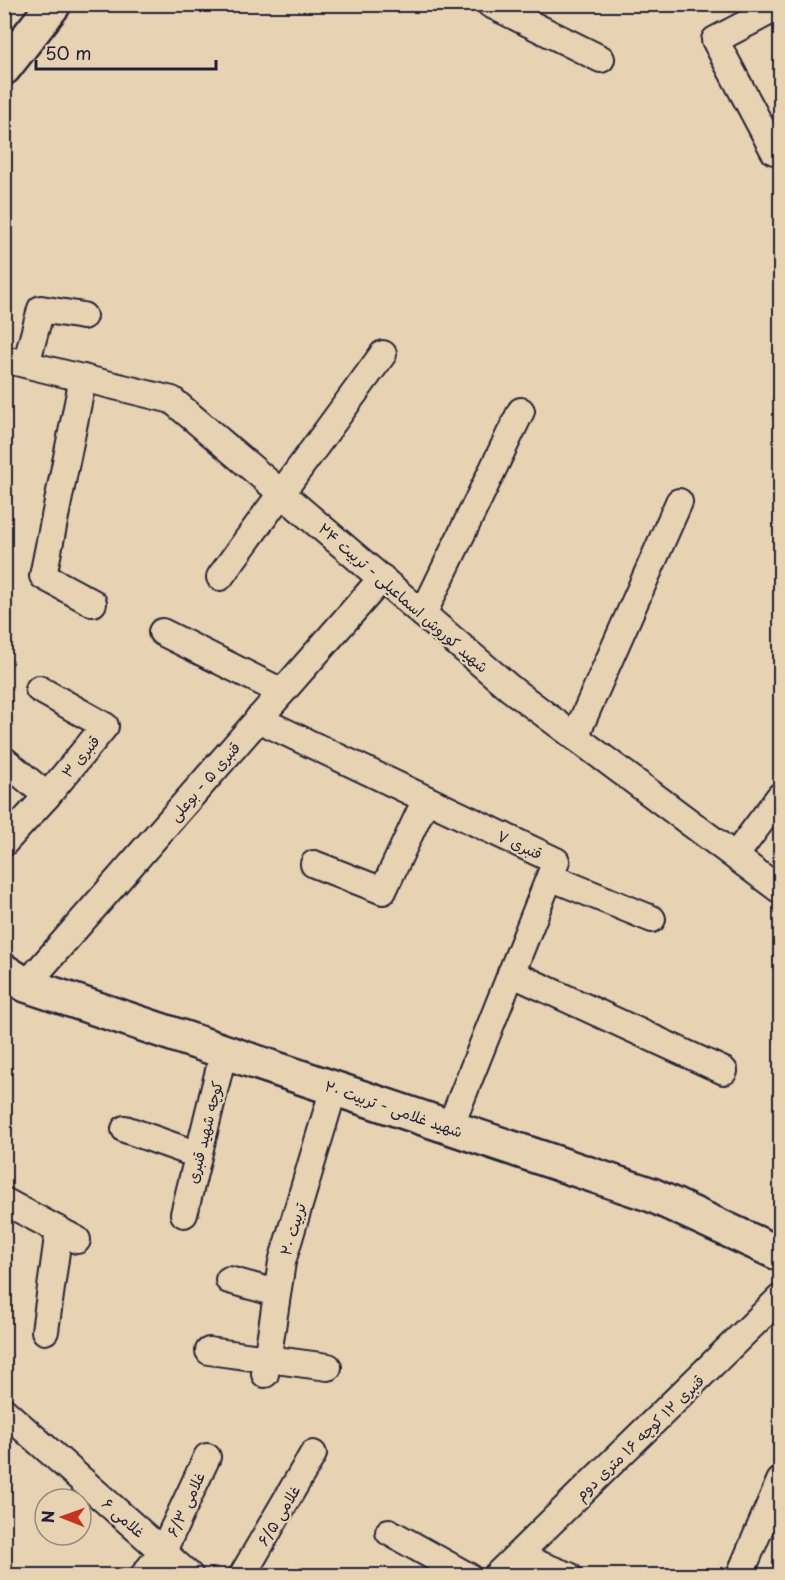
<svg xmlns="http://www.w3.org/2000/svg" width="785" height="1580" font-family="'Playpen Sans','Playpen Sans Arabic',sans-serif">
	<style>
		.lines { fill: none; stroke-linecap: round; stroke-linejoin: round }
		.street-casing { stroke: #22223b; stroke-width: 30 }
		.secondary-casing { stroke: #22223b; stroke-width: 38 }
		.primary-casing { stroke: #22223b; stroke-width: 38 }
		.street { stroke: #e7d2b1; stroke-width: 26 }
		.secondary { stroke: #e7d2b1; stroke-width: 33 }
		.primary { stroke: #e7d2b1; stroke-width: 33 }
		.labels { text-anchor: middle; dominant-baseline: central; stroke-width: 4.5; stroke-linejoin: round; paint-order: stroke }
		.street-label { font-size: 15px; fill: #22223b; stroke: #e7d2b1 }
	</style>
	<rect width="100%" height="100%" fill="#e7d2b1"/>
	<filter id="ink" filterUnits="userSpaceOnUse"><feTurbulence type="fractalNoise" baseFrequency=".0167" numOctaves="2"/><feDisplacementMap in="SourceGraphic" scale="12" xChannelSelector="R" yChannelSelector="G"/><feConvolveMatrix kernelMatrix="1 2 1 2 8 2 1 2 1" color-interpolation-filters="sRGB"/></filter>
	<g filter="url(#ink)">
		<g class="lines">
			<defs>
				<g id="street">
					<polyline points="490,4 601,59"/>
					<polyline points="774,151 715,40 780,6"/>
					<polyline points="4,359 172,400 511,689 780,890"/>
					<polyline points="26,364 41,309 83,316"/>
					<polyline points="83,378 43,576 93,603"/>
					<polyline points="220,577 383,354"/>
					<polyline points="423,614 521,411"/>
					<polyline points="162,632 282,692"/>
					<polyline points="258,719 556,861 450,1127"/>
					<polyline points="575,737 679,502"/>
					<polyline points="4,760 47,796"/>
					<polyline points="4,843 47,796 105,726 39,689"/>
					<polyline points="735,856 780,796"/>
					<polyline points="314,864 383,891 426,799"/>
					<polyline points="550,877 652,919"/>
					<polyline points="511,973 724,1071"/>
					<polyline points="26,985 382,578"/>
					<polyline points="125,1129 198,1155"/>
					<polyline points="4,1201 77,1240"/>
					<polyline points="184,1214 224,1050"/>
					<polyline points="229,1280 277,1293"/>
					<polyline points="45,1331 59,1230"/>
					<polyline points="209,1351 328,1367"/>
					<polyline points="265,1374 282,1262 334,1088"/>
					<polyline points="4,1411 190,1576"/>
					<polyline points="389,1532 468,1576"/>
					<polyline points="517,1556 569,1576"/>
					<polyline points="742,1570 780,1481"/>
					<polyline points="143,1576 163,1551 207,1457"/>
					<polyline points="242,1576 313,1454"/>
					<polyline points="496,1576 780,1298"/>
				</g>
				<polyline id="secondary" points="4,971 26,985 652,1195 780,1254"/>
				<polyline id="primary" points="4,68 54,4"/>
			</defs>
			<!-- street casing -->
			<use href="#street" class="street-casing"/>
			<!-- secondary casing -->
			<use href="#secondary" class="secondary-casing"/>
			<!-- primary casing -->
			<use href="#primary" class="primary-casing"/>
			<!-- street -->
			<use href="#street" class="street"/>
			<!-- secondary -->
			<use href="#secondary" class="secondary"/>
			<!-- primary -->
			<use href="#primary" class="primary"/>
		</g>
	</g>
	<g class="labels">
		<!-- street labels -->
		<g class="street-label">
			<text transform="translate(404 597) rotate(41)">شهید کوروش اسماعیلی - تربیت ۲۴</text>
			<text transform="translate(80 756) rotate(-50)">قنبری ۳</text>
			<text transform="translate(204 781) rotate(-49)">قنبری ۵ - بوعلی</text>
			<text transform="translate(520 844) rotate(25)">قنبری ۷</text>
			<text transform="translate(394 1108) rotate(19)">شهید غلامی - تربیت ۲۰</text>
			<text transform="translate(204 1132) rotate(-76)">کوچه شهید قنبری</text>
			<text transform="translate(292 1229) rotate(-73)">تربیت ۲۰</text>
			<text transform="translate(639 1437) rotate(-44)">قنبری ۱۲ کوچه ۱۶ متری دوم</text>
			<text transform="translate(185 1504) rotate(-65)">غلامی ۶/۳</text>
			<text transform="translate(278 1515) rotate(-59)">غلامی ۶/۵</text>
			<text transform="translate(124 1517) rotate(41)">غلامی ۶</text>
		</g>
	</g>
	<!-- margin -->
	<rect width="785" height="1580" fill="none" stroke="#e7d2b1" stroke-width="24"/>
	<rect x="12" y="12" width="761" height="1556" fill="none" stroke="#22223b" stroke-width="2" filter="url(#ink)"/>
	<!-- north arrow -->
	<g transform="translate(63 1517) rotate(271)"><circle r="28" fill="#e7d2b1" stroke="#988c82" stroke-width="1.5"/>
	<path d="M0-4.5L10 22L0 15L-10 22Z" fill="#c8321e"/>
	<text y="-9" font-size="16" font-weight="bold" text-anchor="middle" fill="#22223b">N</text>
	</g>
	<!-- scale -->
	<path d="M36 60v9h180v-9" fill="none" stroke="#22223b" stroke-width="3"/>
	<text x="45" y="60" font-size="18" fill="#22223b" stroke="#e7d2b1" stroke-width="4.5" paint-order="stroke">50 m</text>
</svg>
